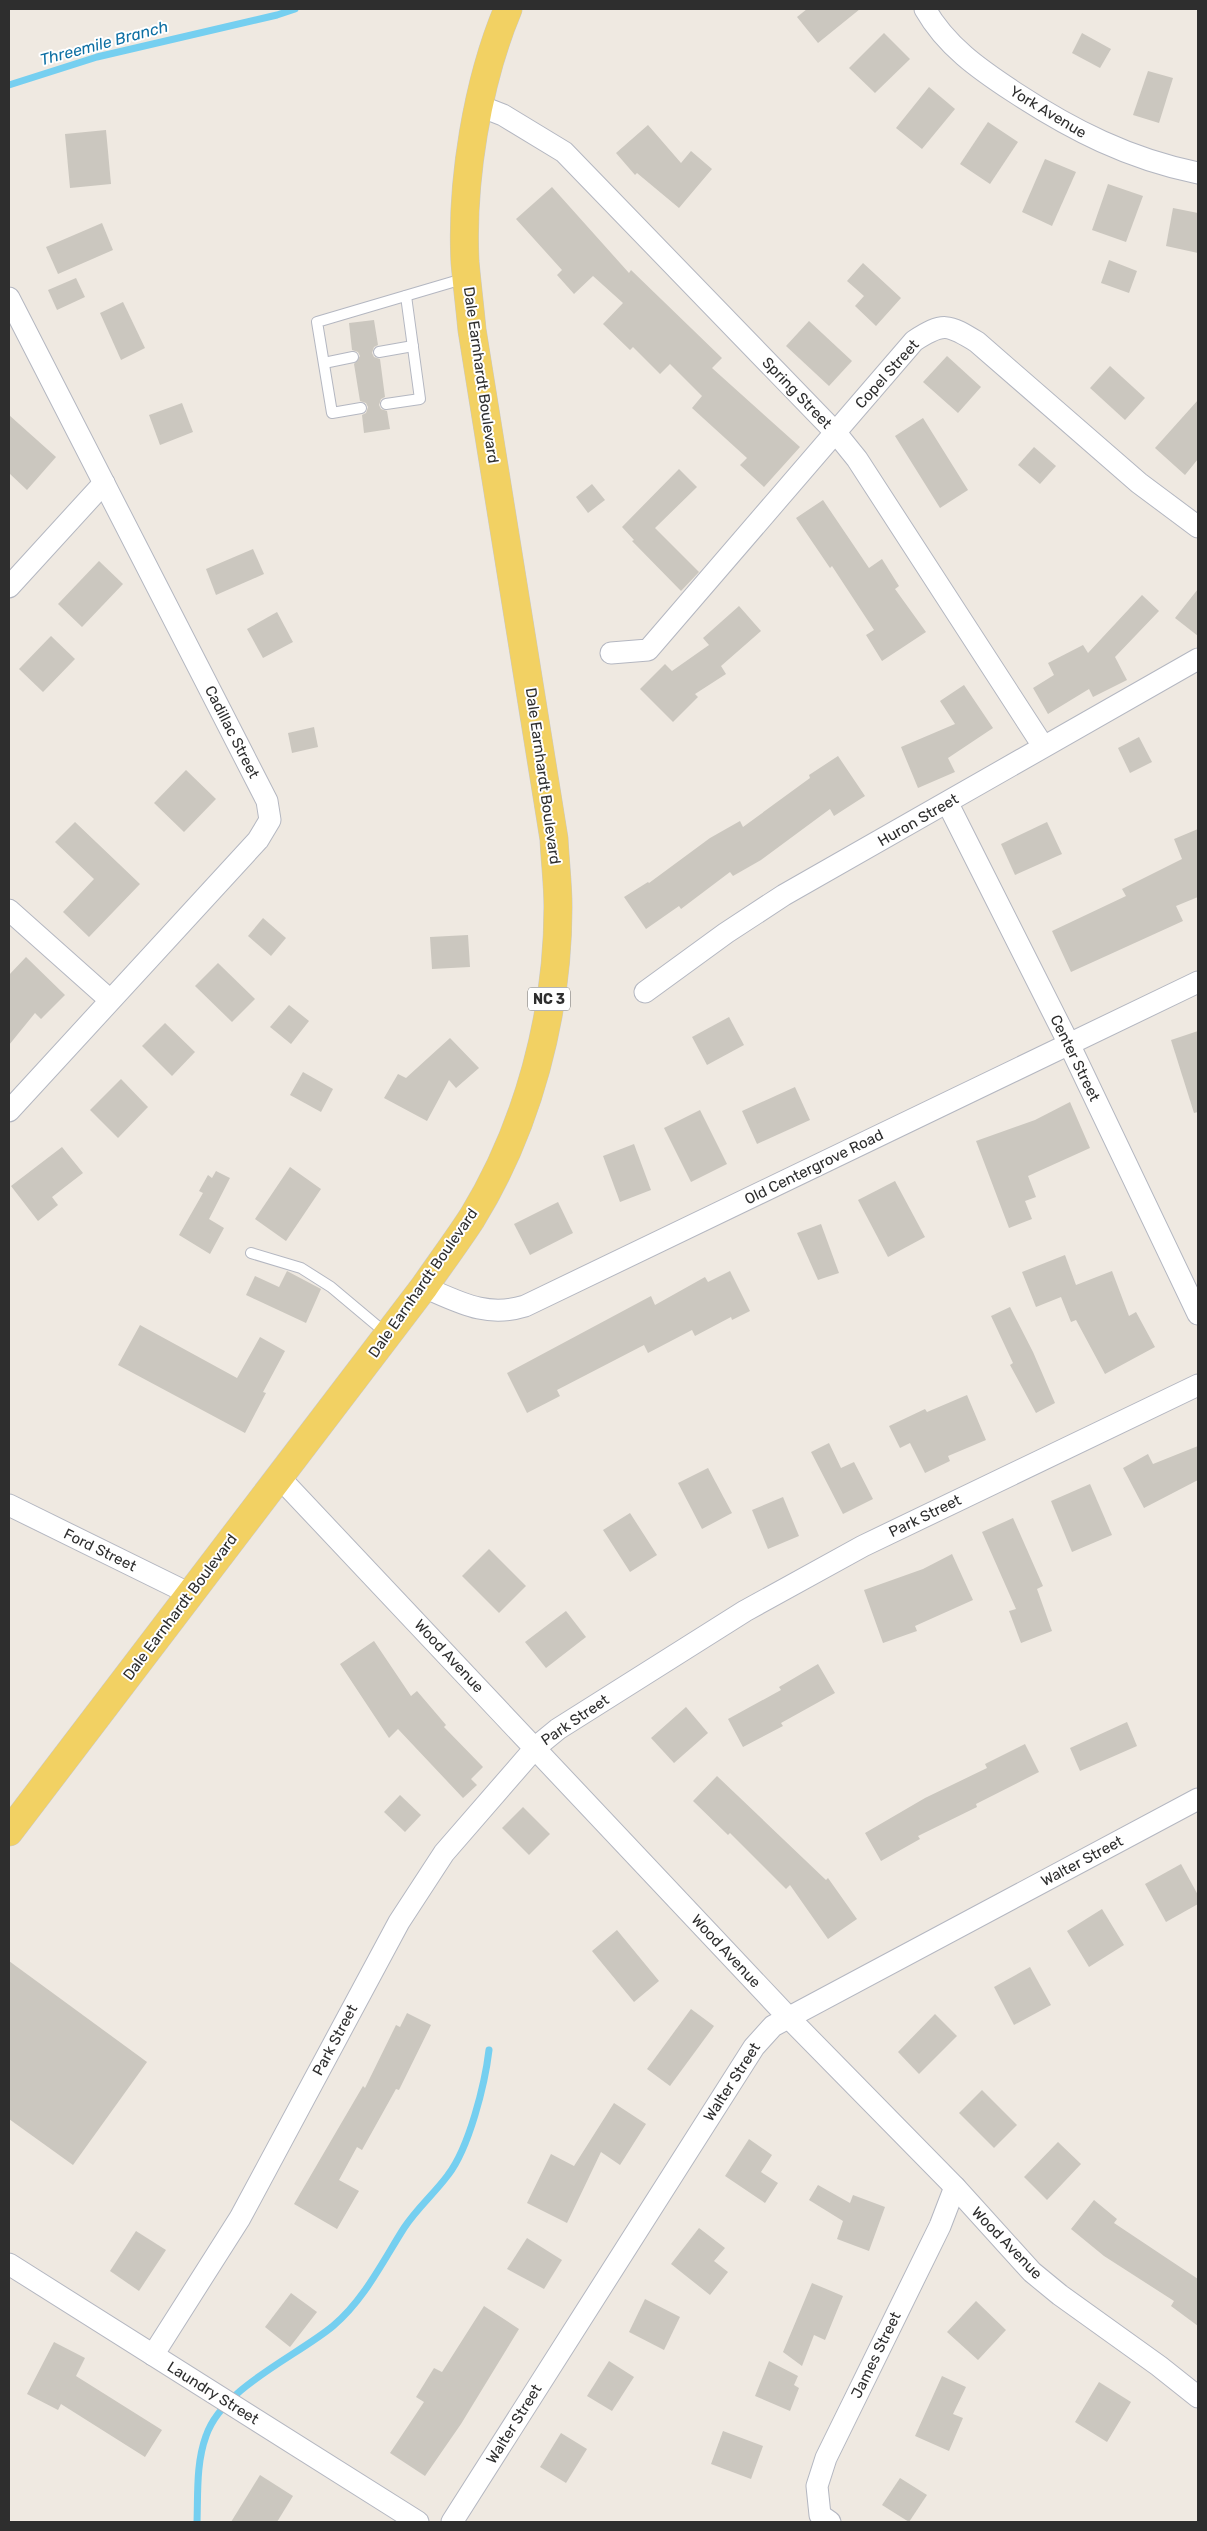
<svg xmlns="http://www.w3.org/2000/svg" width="1207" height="2531" font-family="Rubik,sans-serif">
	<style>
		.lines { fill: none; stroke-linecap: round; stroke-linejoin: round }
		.stream { stroke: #75cff0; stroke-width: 7 }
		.building { fill: #cbc7bf }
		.service-casing { stroke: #b4b7c1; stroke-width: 12 }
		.minor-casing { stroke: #b4b7c1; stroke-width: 23 }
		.primary-casing { stroke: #c9c9c9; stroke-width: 29 }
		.service { stroke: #fff; stroke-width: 10 }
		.minor { stroke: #fff; stroke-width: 21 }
		.primary { stroke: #f2d163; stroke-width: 28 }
		.labels { text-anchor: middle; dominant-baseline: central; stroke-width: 4; stroke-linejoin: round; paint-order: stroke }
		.shield { fill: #fff; stroke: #6d6d6d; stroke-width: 1 }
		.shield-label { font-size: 14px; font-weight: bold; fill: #2e2e2e }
		.street-label { font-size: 15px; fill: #2e2e2e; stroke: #fff }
		.water-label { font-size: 16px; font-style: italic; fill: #0d6fa3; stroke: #fff }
	</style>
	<rect width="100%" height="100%" fill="#efe9e1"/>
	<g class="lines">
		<!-- stream -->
		<g class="stream">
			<polyline points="9,85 97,57 277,15 295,9"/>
			<path d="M197 2522C198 2494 196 2463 206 2436 222 2388 297 2356 333 2326 364 2300 383 2261 404 2228 417 2208 434 2194 448 2175 469 2148 485 2084 489 2050"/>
		</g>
	</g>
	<!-- building -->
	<g class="building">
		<polygon points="807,9 860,9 818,43 797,17"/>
		<polygon points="884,33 910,59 875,93 849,68"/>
		<polygon points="1082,33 1111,49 1100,68 1072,53"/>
		<polygon points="1148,71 1173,78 1159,123 1133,115"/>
		<polygon points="929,87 955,109 922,149 896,128"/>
		<polygon points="988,122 1018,142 990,184 960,164"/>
		<polygon points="648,125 681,163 691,151 712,169 679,208 637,173 635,175 616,153"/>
		<polygon points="106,130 111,184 70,188 65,134"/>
		<polygon points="1045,159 1076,172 1052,226 1022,212"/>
		<polygon points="1108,184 1143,196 1126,242 1092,230"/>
		<polygon points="552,187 629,273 631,270 722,358 712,368 800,447 764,487 740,465 747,458 692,408 702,396 670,364 660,374 633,347 630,350 603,324 623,303 593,276 574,294 557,275 562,270 516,219"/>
		<polygon points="1173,208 1198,213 1198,253 1166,246"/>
		<polygon points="102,223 113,250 58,274 46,247"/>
		<polygon points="1109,260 1137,271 1129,293 1101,283"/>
		<polygon points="863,263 901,298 876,326 855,306 864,296 847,281"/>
		<polygon points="76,278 85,297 57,310 48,290"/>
		<polygon points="123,302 145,348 121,360 100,313"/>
		<polygon points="374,320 378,345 374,347 372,353 374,357 380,359 385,397 381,399 379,405 381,409 387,411 390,429 364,433 362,415 366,413 368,407 366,403 360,401 354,364 360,356 358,352 352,350 349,323"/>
		<polygon points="809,321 852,361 829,386 786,346"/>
		<polygon points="947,356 981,387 958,413 923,382"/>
		<polygon points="1110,366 1145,398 1125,420 1090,388"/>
		<polygon points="1198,400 1198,459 1185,475 1155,448"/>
		<polygon points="182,403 193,432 160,445 149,415"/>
		<polygon points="9,415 56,457 27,490 9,473"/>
		<polygon points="923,418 968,490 940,508 895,436"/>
		<polygon points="1034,447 1056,466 1040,484 1018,465"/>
		<polygon points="679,469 697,487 655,528 699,572 681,591 632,541 634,540 622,527"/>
		<polygon points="592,484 605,500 588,513 576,497"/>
		<polygon points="823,500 869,568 882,559 899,586 895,589 926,632 882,661 866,635 874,630 832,566 830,568 796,518"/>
		<polygon points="253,549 264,574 216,595 206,569"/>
		<polygon points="99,561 123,584 82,627 58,604"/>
		<polygon points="1198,589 1198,636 1175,618"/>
		<polygon points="1142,595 1159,611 1115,657 1127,680 1093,697 1089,689 1048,714 1033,688 1054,675 1048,663 1083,645 1088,653"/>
		<polygon points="739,606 761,631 721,666 726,674 695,694 698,697 673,722 640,689 665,664 672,671 709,645 703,638"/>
		<polygon points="277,612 293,642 263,658 247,629"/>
		<polygon points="51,636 75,659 43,692 19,669"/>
		<polygon points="964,685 993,728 948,758 955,772 918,788 901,747 955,724 940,701"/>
		<polygon points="314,727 318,747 292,753 288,733"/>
		<polygon points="1139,737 1152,762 1130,773 1118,748"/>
		<polygon points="838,756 865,796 834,816 830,809 761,860 733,876 730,872 681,909 679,906 646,929 624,897 648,882 649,883 710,838 740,821 743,827 810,778 809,775"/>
		<polygon points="186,770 216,799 184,832 154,803"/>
		<polygon points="75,822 140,884 89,937 63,912 94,879 55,842"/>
		<polygon points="1047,822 1062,854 1015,875 1001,844"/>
		<polygon points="1198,829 1198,897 1176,906 1183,921 1071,972 1052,931 1126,896 1122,889 1182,859 1174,839"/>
		<polygon points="263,918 286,938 271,956 248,936"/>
		<polygon points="468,935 470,967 432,969 430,937"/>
		<polygon points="26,957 65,995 41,1019 35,1013 9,1045 9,975"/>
		<polygon points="218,963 255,999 232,1022 195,986"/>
		<polygon points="289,1005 309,1021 291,1044 270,1027"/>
		<polygon points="729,1017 744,1045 707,1065 692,1037"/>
		<polygon points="165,1023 195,1052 172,1076 142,1046"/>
		<polygon points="1198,1031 1198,1112 1194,1113 1171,1040"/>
		<polygon points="450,1038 479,1068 456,1088 449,1080 427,1121 384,1098 398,1074 406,1078"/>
		<polygon points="303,1072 333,1089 321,1112 290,1095"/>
		<polygon points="121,1079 148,1107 118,1138 90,1110"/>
		<polygon points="795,1087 810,1120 757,1144 742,1111"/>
		<polygon points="1070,1102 1090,1148 1028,1176 1036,1197 1025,1201 1032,1219 1009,1228 976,1141 1035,1120"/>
		<polygon points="700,1110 727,1164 691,1182 664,1128"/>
		<polygon points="634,1144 651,1190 620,1202 603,1156"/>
		<polygon points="62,1147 83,1173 52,1197 58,1205 38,1221 11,1186"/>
		<polygon points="290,1167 321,1189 286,1241 255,1219"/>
		<polygon points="216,1171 230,1178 209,1219 224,1228 210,1254 179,1235 203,1193 199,1191 208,1175 212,1178"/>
		<polygon points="895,1181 925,1237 888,1257 858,1200"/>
		<polygon points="558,1202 573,1233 530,1255 514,1224"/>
		<polygon points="821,1224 839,1273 818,1280 797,1233"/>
		<polygon points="1065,1255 1076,1285 1112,1271 1129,1316 1136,1312 1155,1347 1105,1374 1076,1320 1071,1322 1061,1297 1036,1307 1022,1272"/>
		<polygon points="287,1271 321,1289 306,1323 246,1295 255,1276 279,1287"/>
		<polygon points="730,1271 750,1311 732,1320 731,1317 695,1336 692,1330 648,1353 644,1345 557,1390 560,1396 527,1413 507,1373 651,1296 655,1305 705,1277 708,1282"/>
		<polygon points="1010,1307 1033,1352 1055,1403 1036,1413 1010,1365 1013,1363 991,1316"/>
		<polygon points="140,1325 237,1378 260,1337 285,1351 263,1392 266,1393 245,1433 118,1365"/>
		<polygon points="967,1395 986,1440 948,1456 950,1461 925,1473 910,1443 900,1448 889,1426 925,1409 927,1412"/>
		<polygon points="829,1443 841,1468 854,1462 873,1499 843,1514 811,1452"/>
		<polygon points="1198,1446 1198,1480 1144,1508 1123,1468 1148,1454 1153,1464"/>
		<polygon points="708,1468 732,1513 702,1529 678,1483"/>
		<polygon points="1090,1484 1112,1535 1072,1552 1051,1501"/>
		<polygon points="783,1497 799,1536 768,1549 752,1510"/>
		<polygon points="630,1513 657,1555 630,1572 603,1530"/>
		<polygon points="1013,1518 1043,1586 1037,1589 1052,1631 1021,1643 1009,1611 1016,1609 982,1532"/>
		<polygon points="489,1549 526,1586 499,1613 462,1576"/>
		<polygon points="952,1554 973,1600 915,1626 917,1631 883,1643 864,1590 923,1569"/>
		<polygon points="566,1611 586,1637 546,1668 525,1642"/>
		<polygon points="374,1641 411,1696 417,1691 446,1725 444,1727 483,1767 471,1779 477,1785 463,1798 398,1729 389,1738 340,1664"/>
		<polygon points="818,1664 835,1693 781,1723 783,1726 743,1747 728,1719 781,1690 779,1687"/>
		<polygon points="686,1707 708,1733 674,1763 651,1738"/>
		<polygon points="1127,1722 1137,1746 1080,1771 1070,1748"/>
		<polygon points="1025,1744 1039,1772 976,1804 977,1807 918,1836 920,1839 881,1861 865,1833 925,1798 987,1768 985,1764"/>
		<polygon points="717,1776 826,1880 828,1878 857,1919 828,1939 790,1885 786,1889 730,1833 728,1835 693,1801"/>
		<polygon points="400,1795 421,1815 405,1832 384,1812"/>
		<polygon points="523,1807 550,1834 529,1855 502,1828"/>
		<polygon points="1181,1864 1198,1895 1198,1904 1166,1922 1145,1884"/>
		<polygon points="1102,1909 1124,1945 1089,1967 1067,1931"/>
		<polygon points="617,1930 659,1981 634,2002 592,1951"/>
		<polygon points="9,1961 147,2062 73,2165 9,2119"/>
		<polygon points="1030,1967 1051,2005 1014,2025 994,1987"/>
		<polygon points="691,2009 714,2026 670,2086 647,2069"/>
		<polygon points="407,2013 431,2025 399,2090 396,2089 362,2150 357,2147 339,2180 359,2191 337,2229 294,2204 363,2086 365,2088 396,2025 400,2027"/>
		<polygon points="935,2014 957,2036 919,2074 898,2052"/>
		<polygon points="982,2090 1017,2125 994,2148 959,2113"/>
		<polygon points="614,2103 646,2124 620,2165 601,2152 567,2223 527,2203 551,2154 574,2166"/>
		<polygon points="749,2139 772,2155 761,2172 778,2183 765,2203 725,2176"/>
		<polygon points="1058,2142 1081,2164 1047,2200 1024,2177"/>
		<polygon points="818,2185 850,2203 853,2195 885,2207 869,2251 837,2239 843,2221 809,2200"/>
		<polygon points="1094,2200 1117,2219 1114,2223 1198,2279 1198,2326 1171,2306 1174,2301 1104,2256 1071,2229"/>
		<polygon points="699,2228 725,2248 714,2261 728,2272 710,2295 671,2264"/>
		<polygon points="136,2231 166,2250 139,2291 110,2271"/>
		<polygon points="527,2238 562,2260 544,2289 507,2269"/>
		<polygon points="812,2283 843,2296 825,2340 814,2335 802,2366 783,2352"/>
		<polygon points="291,2293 317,2312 290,2347 265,2327"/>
		<polygon points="645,2299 680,2317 664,2350 629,2332"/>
		<polygon points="976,2301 1006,2330 978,2360 947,2332"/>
		<polygon points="484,2306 519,2329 461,2424 425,2476 390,2453 424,2402 416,2397 434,2368 442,2372"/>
		<polygon points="54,2342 85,2358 76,2376 162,2430 145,2457 61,2404 58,2410 27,2394"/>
		<polygon points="609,2361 634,2377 612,2411 587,2396"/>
		<polygon points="769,2361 798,2376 794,2385 799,2388 790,2411 755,2396"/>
		<polygon points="942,2376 966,2387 953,2414 963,2418 949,2451 915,2436"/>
		<polygon points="1099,2382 1131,2402 1107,2442 1075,2422"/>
		<polygon points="723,2431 763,2446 751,2479 711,2464"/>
		<polygon points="561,2433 587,2449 566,2483 540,2467"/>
		<polygon points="260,2475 293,2496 277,2522 231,2522"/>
		<polygon points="900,2478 927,2495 909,2522 882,2505"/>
	</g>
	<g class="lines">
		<defs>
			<g id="service">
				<polyline points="379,352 413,346"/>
				<polyline points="324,363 353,357"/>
				<polyline points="386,404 420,399 406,296"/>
				<polyline points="361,408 332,413 317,322 466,278"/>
				<polyline points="251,1253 301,1268 331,1287 387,1334"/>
			</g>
			<g id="minor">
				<path d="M925 9C946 46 979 69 1014 92 1072 130 1129 159 1198 173"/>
				<polyline points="480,106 503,115 564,152 836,433 857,459 1043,746"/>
				<polyline points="9,298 267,801 270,820 258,840 9,1111"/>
				<polyline points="9,587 104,483"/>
				<path d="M611 653 648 650 914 341C943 322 948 324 977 342L1139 483 1198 527"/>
				<polyline points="948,804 1069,1044 1198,1314"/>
				<polyline points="9,910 110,1000"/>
				<polyline points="645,992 726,933 784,895 1198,659"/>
				<path d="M424 1287C459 1302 486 1318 525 1306L1198 982"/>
				<polyline points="279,1477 788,2017 955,2187 1032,2272 1060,2295 1159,2366 1198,2397"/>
				<polyline points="9,1505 190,1594"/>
				<polyline points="9,2264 418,2522"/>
				<polyline points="153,2355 240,2218 399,1922 444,1853 536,1747 558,1729 745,1611 863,1546 1198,1385"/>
				<polyline points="452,2522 754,2047 773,2026 1198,1799"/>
				<polyline points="830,2522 820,2515 817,2486 826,2458 940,2226 955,2187"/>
			</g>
			<path id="primary" d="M9 1832 424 1287C440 1264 457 1241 472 1218 528 1127 558 1014 558 907 558 884 555 861 554 839L472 330C470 308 467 285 465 262 461 182 477 83 508 9"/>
		</defs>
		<!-- service casing -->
		<use href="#service" class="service-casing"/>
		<!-- minor casing -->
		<use href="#minor" class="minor-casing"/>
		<!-- primary casing -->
		<use href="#primary" class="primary-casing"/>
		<!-- service -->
		<use href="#service" class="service"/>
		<!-- minor -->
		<use href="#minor" class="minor"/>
		<!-- primary -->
		<use href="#primary" class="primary"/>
	</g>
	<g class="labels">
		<!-- shield labels -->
		<rect class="shield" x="528" y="987.5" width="42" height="23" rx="4"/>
		<g class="shield-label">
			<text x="549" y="999">NC 3</text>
		</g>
		<!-- street labels -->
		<g class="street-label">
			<text transform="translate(1048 112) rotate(31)">York Avenue</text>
			<text transform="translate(887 374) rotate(-48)">Copel Street</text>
			<text transform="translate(481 375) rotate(82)">Dale Earnhardt Boulevard</text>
			<text transform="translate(797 393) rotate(46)">Spring Street</text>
			<text transform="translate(232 732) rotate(63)">Cadillac Street</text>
			<text transform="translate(543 776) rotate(82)">Dale Earnhardt Boulevard</text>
			<text transform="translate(918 820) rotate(-30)">Huron Street</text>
			<text transform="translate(1075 1058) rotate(64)">Center Street</text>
			<text transform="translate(814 1167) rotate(-26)">Old Centergrove Road</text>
			<text transform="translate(423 1283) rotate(-55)">Dale Earnhardt Boulevard</text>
			<text transform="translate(925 1516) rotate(-26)">Park Street</text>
			<text transform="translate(100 1550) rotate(26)">Ford Street</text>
			<text transform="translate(180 1607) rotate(-53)">Dale Earnhardt Boulevard</text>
			<text transform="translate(449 1656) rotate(47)">Wood Avenue</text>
			<text transform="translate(575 1720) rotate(-34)">Park Street</text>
			<text transform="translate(1082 1861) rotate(-28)">Walter Street</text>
			<text transform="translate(726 1951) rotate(47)">Wood Avenue</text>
			<text transform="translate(335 2040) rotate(-62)">Park Street</text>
			<text transform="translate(732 2082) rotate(-57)">Walter Street</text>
			<text transform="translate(1007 2243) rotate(46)">Wood Avenue</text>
			<text transform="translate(876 2355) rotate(-64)">James Street</text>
			<text transform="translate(213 2393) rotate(32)">Laundry Street</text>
			<text transform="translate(514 2424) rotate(-58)">Walter Street</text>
		</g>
		<!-- water labels -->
		<g class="water-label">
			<text transform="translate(104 43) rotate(-15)">Threemile Branch</text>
		</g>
	</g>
	<!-- border -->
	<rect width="1207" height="2531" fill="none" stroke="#2e2e2e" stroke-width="20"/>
</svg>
